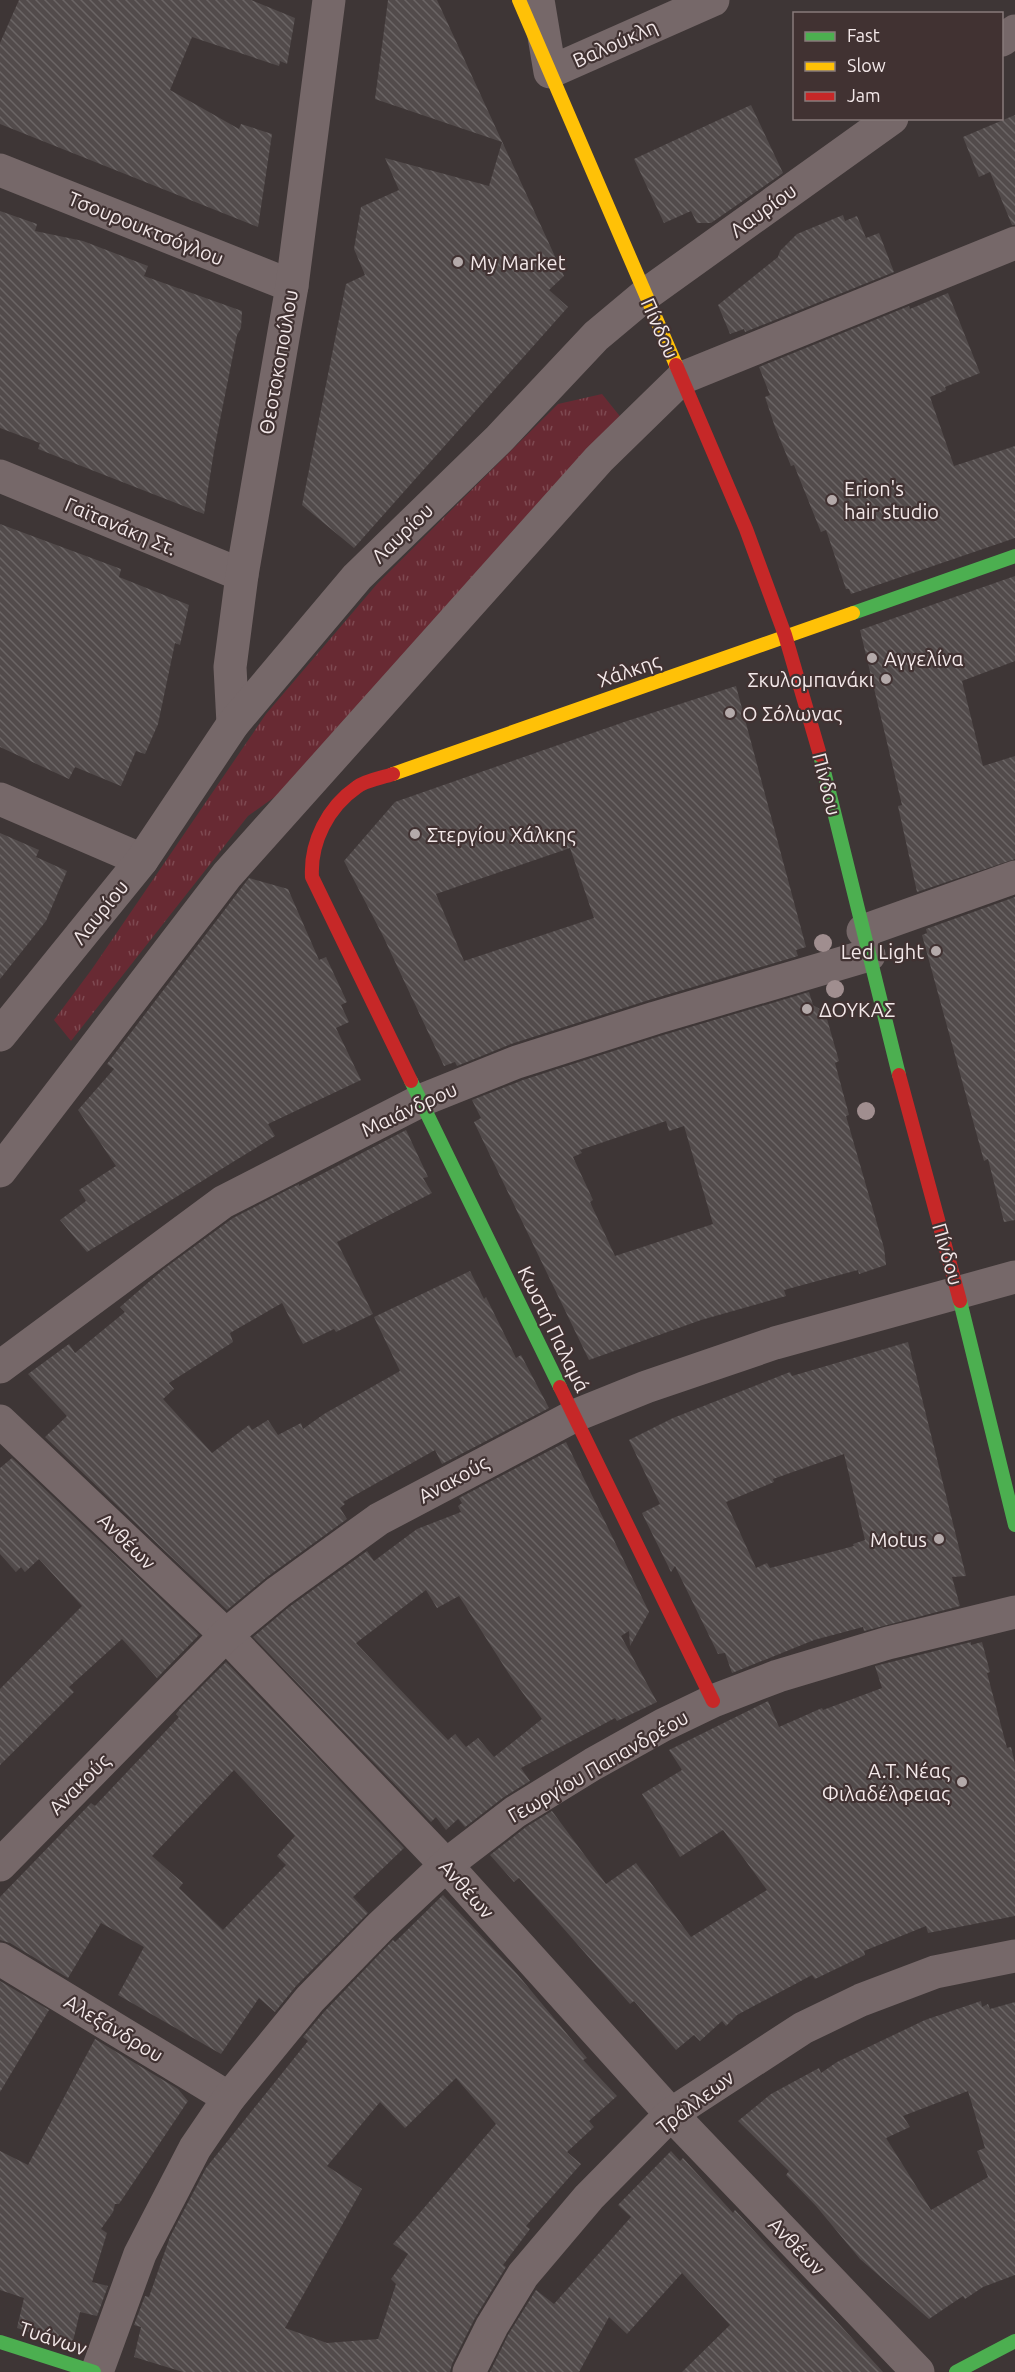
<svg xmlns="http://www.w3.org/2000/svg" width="1015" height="2372" font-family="Ubuntu,sans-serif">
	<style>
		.park { fill: url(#park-tufts) }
		.building { fill: url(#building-back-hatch); fill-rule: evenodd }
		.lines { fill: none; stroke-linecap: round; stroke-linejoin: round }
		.street { stroke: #766869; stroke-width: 33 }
		.fast { stroke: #4caf50; stroke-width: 14 }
		.slow { stroke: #ffc107; stroke-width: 14 }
		.jam { stroke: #c62828; stroke-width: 14 }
		.tree { fill: #a08e8f }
		.poi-dot { fill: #b4aaaa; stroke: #413232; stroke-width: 2 }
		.labels { text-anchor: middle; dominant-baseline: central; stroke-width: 4.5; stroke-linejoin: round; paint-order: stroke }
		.street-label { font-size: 20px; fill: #f3e8e9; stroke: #413232 }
		.poi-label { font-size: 20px; fill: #f3e8e9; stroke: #413232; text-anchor: start }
	</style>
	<defs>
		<pattern id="park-tufts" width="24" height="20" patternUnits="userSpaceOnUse" patternTransform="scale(1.5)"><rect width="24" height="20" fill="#682a33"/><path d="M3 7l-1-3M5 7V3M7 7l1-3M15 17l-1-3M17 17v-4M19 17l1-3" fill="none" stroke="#7e4951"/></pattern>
		<pattern id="building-back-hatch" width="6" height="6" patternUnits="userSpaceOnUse" patternTransform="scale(1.5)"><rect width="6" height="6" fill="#524b4b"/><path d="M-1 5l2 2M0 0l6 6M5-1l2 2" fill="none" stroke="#6b6565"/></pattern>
	</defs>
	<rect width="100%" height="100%" fill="#3e3636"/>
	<!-- park -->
	<polygon class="park" points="602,394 635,435 342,749 248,816 71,1041 54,1020 92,969 266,714 377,584 558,404"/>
	<!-- building -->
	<g class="building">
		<polygon points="19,0 251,0 295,18 287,64 280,61 279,66 192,37 170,90 239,129 241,124 272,134 258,227 0,124 0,43"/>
		<polygon points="388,0 437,0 564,276 549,290 568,307 354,548 302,505 346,284 365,275 354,249 361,207 399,190 385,158 489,186 502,142 375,99"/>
		<polygon points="751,105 783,173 711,223 697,223 691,211 664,223 634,159"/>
		<polygon points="1015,115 1015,225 1012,225 990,172 979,177 963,137"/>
		<polygon points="0,211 37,224 35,231 83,241 148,266 144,276 242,311 241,328 237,335 215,445 204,514 38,449 40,443 0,428"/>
		<polygon points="843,215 845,221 857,216 866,238 879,233 894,272 745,332 744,329 730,334 718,305 778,257 780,251 797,234"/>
		<polygon points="948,293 980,373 945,387 946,390 930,397 954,466 1015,446 1015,538 851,594 849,589 846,589 826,530 821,532 794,465 791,466 775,427 765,397 770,395 759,367 909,306 910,309"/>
		<polygon points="0,524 121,569 119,577 189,605 180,645 175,643 158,724 145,754 136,751 121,786 75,767 69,779 0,747"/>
		<polygon points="1015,576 1015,661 962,681 983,766 1015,756 1015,859 917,892 898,806 902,805 860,630"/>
		<path d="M736 686 806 947 796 950 798 956 649 1000 511 1044 457 1066 455 1062 444 1066 382 934 344 861 395 802 627 721ZM570 848 594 918 464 961 436 894Z"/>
		<polygon points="0,833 39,850 36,857 67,871 46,921 0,979"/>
		<polygon points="249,878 288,889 319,960 326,957 347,1002 341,1005 349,1022 336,1028 361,1080 268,1124 275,1136 87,1252 60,1220 86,1201 79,1190 116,1166 78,1110 114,1069 107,1064"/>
		<polygon points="1015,897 1015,1220 1004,1222 988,1159 984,1161 922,935 927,933 926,929"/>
		<path d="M809 992 813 1005 825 1012 839 1061 835 1063 849 1115 846 1116 884 1248 886 1265 859 1274 858 1270 784 1290 786 1296 701 1320 589 1360 474 1122 481 1118 472 1100 523 1080 660 1036ZM666 1121 669 1131 684 1126 713 1224 615 1256 590 1202 593 1200 573 1157 582 1153 580 1150Z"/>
		<polygon points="406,1130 428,1177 423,1178 432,1193 337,1242 373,1314 336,1332 334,1329 303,1344 282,1303 230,1333 233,1342 169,1383 174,1389 163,1399 212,1453 249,1425 252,1430 268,1420 278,1435 301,1423 303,1429 324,1414 400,1371 374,1317 470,1271 484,1299 486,1297 516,1358 521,1355 549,1408 442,1464 435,1450 343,1502 345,1504 340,1508 347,1519 267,1577 227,1610 45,1437 67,1416 28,1374 69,1344 75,1353 125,1312 120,1307 165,1268 233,1218 299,1184 299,1186"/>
		<path d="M908 1342 966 1576 952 1577 960 1606 864 1631 863 1627 814 1640 732 1673 725 1653 718 1654 675 1566 671 1572 642 1513 660 1504 629 1440 673 1418 790 1372 792 1376ZM844 1454 865 1540 853 1544 854 1546 770 1568 767 1563 756 1568 726 1502 774 1482 773 1479Z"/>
		<path d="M566 1442 649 1612 630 1646 629 1631 621 1636 657 1702 617 1721 615 1718 521 1768 530 1781 504 1797 465 1827 458 1819 446 1830 436 1817 431 1822 253 1637 289 1607 367 1551 374 1561 417 1529 461 1512 458 1506 462 1503 459 1498ZM426 1590 437 1608 459 1596 511 1677 542 1719 494 1757 478 1738 466 1747 455 1734 448 1740 356 1643Z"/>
		<polygon points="12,1458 199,1635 157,1678 122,1639 69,1687 74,1692 0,1765 0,1689 82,1606 39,1559 25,1572 21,1567 16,1572 0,1554 0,1468"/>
		<polygon points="971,1642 971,1645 982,1642 990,1672 987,1673 1007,1748 1011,1747 1015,1764 1015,1916 928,1933 926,1926 864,1951 865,1955 815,1979 812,1975 737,2015 726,2026 722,2021 700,2041 694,2035 676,2050 634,2001 630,2004 519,1878 514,1882 490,1855 526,1827 552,1811 606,1884 636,1863 691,1937 767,1890 723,1830 680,1857 642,1794 682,1770 669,1750 768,1701 779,1727 822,1708 823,1710 882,1688 875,1666"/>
		<path d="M226 1662 404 1848 353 1897 368 1913 296 1986 275 2012 259 1998 221 2054 118 1995 144 1947 101 1923 68 1978 10 1943 0 1940V1897L91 1803 95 1806 179 1717 176 1714 182 1706ZM234 1770 295 1836 277 1856 286 1865 223 1930 179 1888 183 1883 152 1856Z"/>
		<path d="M443 1895 518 1975 587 2058 583 2060 617 2096 589 2121 594 2127 567 2152 581 2164 526 2226 530 2229 503 2265 506 2267 475 2318 452 2364 450 2372H183L134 2357 141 2327 134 2325 145 2296 149 2297 170 2237 206 2168 308 2041 303 2037 324 2012 393 1940 395 1942ZM456 2078 496 2124 393 2244 408 2254 391 2279 396 2284 378 2339 327 2343 285 2328 362 2189 327 2166 380 2102 405 2128Z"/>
		<polygon points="0,1981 49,2010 0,2092"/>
		<path d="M981 2001 982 2007 988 2004 990 2009 1015 2002V2275L983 2287 965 2299 963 2296 929 2319 860 2259 816 2206 786 2175 789 2171 738 2121 771 2094 819 2068 821 2073 837 2062 925 2020ZM968 2091 985 2148 977 2151 988 2177 931 2210 886 2138 910 2127 903 2116Z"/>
		<polygon points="95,2039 178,2089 188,2101 119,2204 115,2204 113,2212 101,2229 107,2233 92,2282 108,2286 97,2316 80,2312 72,2345 17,2328 24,2298 0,2290 0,2151 28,2165"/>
		<polygon points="671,2151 680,2161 683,2158 733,2213 735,2210 883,2372 682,2372 730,2325 682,2273 627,2334 609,2317 579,2372 490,2372 508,2335 536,2290 554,2304 631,2217 618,2205"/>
	</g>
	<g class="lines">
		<!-- street -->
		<g class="street">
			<polyline points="538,0 550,72 713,0"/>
			<polyline points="1002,40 1015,31"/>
			<polyline points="0,170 292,286"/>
			<polyline points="0,476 242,575"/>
			<polyline points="233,724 230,667 242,575 292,286 329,0"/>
			<polyline points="0,799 142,860"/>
			<polyline points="863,931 1015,877"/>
			<polyline points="0,1035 142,860 233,724 357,577 499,439 596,336 645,295 892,118"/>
			<polyline points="0,1171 227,875 599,459 682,378 1015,243"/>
			<polyline points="0,1367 223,1202 422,1100 517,1062 655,1018 869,955"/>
			<polyline points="0,1421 226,1635 446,1865 671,2114 918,2372"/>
			<polyline points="0,1865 226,1635 278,1592 379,1519 574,1416 646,1387 775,1343 1015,1277"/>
			<polyline points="0,1959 229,2098"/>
			<polyline points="97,2372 140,2254 195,2148 229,2098 310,1999 381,1926 446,1865 515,1812 593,1764 663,1725 713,1701 778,1676 888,1643 1015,1612"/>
			<polyline points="469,2372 492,2326 523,2275 589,2197 671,2114 803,2028 861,2000 935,1972 1015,1956"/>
		</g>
		<!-- fast -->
		<g class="fast">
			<polyline points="853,613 1015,556"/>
			<polyline points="820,755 899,1075"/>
			<polyline points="411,1081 560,1387"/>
			<polyline points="960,1301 1015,1525"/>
			<polyline points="0,2342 94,2372"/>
			<polyline points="956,2372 1015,2341"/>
		</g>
		<!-- slow -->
		<g class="slow">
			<polyline points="519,0 676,365"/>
			<polyline points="393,774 853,613"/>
		</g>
		<!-- jam -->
		<g class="jam">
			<polyline points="676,365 746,529 785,635 820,755"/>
			<path d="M393 774C382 778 366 780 357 787 328 807 310 842 312 877L411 1081"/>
			<polyline points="899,1075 960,1301"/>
			<polyline points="560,1387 713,1701"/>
		</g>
	</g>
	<!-- trees -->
	<g class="tree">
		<circle cx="823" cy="943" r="9"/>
		<circle cx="835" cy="989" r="9"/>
		<circle cx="866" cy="1111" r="9"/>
	</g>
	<!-- markers -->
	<g class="poi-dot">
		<circle cx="458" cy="262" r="6"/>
		<circle cx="832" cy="500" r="6"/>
		<circle cx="872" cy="658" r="6"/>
		<circle cx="886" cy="679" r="6"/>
		<circle cx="730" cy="713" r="6"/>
		<circle cx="415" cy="834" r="6"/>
		<circle cx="936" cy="951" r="6"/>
		<circle cx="807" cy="1009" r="6"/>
		<circle cx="939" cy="1539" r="6"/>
		<circle cx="962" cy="1782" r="6"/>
	</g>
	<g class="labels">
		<!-- street labels -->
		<g class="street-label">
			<text transform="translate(615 43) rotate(-24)">Βαλούκλη</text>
			<text transform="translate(763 210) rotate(-36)">Λαυρίου</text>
			<text transform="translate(146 228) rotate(22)">Τσουρουκτσόγλου</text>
			<text transform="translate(660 328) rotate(66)">Πίνδου</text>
			<text transform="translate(278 362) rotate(-80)">Θεοτοκοπούλου</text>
			<text transform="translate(121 526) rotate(23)">Γαϊτανάκη Στ.</text>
			<text transform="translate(402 533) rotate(-44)">Λαυρίου</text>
			<text transform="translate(629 670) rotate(-19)">Χάλκης</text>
			<text transform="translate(827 784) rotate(76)">Πίνδου</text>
			<text transform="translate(100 912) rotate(-51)">Λαυρίου</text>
			<text transform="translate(409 1109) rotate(-25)">Μαιάνδρου</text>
			<text transform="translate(948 1254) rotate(74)">Πίνδου</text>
			<text transform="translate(554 1329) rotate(64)">Κωστή Παλαμά</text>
			<text transform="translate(453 1479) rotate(-29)">Ανακούς</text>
			<text transform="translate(127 1541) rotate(44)">Ανθέων</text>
			<text transform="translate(598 1766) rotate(-30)">Γεωργίου Παπανδρέου</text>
			<text transform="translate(79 1784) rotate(-45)">Ανακούς</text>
			<text transform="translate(467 1889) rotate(48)">Ανθέων</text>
			<text transform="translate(114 2028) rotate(31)">Αλεξάνδρου</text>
			<text transform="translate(695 2102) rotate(-37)">Τράλλεων</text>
			<text transform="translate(797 2246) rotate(46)">Ανθέων</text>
			<text transform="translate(53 2338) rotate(18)">Τυάνων</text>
		</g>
		<!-- poi labels -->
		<g class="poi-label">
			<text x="470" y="262">My Market</text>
			<text x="844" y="488">Erion's<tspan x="844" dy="23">hair studio</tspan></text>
			<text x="884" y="658">Αγγελίνα</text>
			<text x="874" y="679" text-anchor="end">Σκυλομπανάκι</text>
			<text x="742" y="713">Ο Σόλωνας</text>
			<text x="427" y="834">Στεργίου Χάλκης</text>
			<text x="924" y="951" text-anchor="end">Led Light</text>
			<text x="819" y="1009">ΔΟΥΚΑΣ</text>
			<text x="927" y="1539" text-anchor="end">Motus</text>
			<text x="950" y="1770" text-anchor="end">Α.Τ. Νέας<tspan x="950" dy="23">Φιλαδέλφειας</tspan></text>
		</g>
	</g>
	<!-- legend -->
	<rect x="793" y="12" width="210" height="108" fill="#413232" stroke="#887b7b" stroke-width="1.5"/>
	<rect x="805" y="32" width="30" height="9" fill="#4caf50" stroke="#887b7b" stroke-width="1.5"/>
	<text x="847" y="42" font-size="18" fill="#f3e8e9">Fast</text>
	<rect x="805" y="62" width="30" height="9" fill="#ffc107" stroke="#887b7b" stroke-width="1.5"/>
	<text x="847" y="72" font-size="18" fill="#f3e8e9">Slow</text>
	<rect x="805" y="92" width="30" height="9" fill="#c62828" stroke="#887b7b" stroke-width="1.5"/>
	<text x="847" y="102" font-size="18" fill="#f3e8e9">Jam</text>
</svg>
